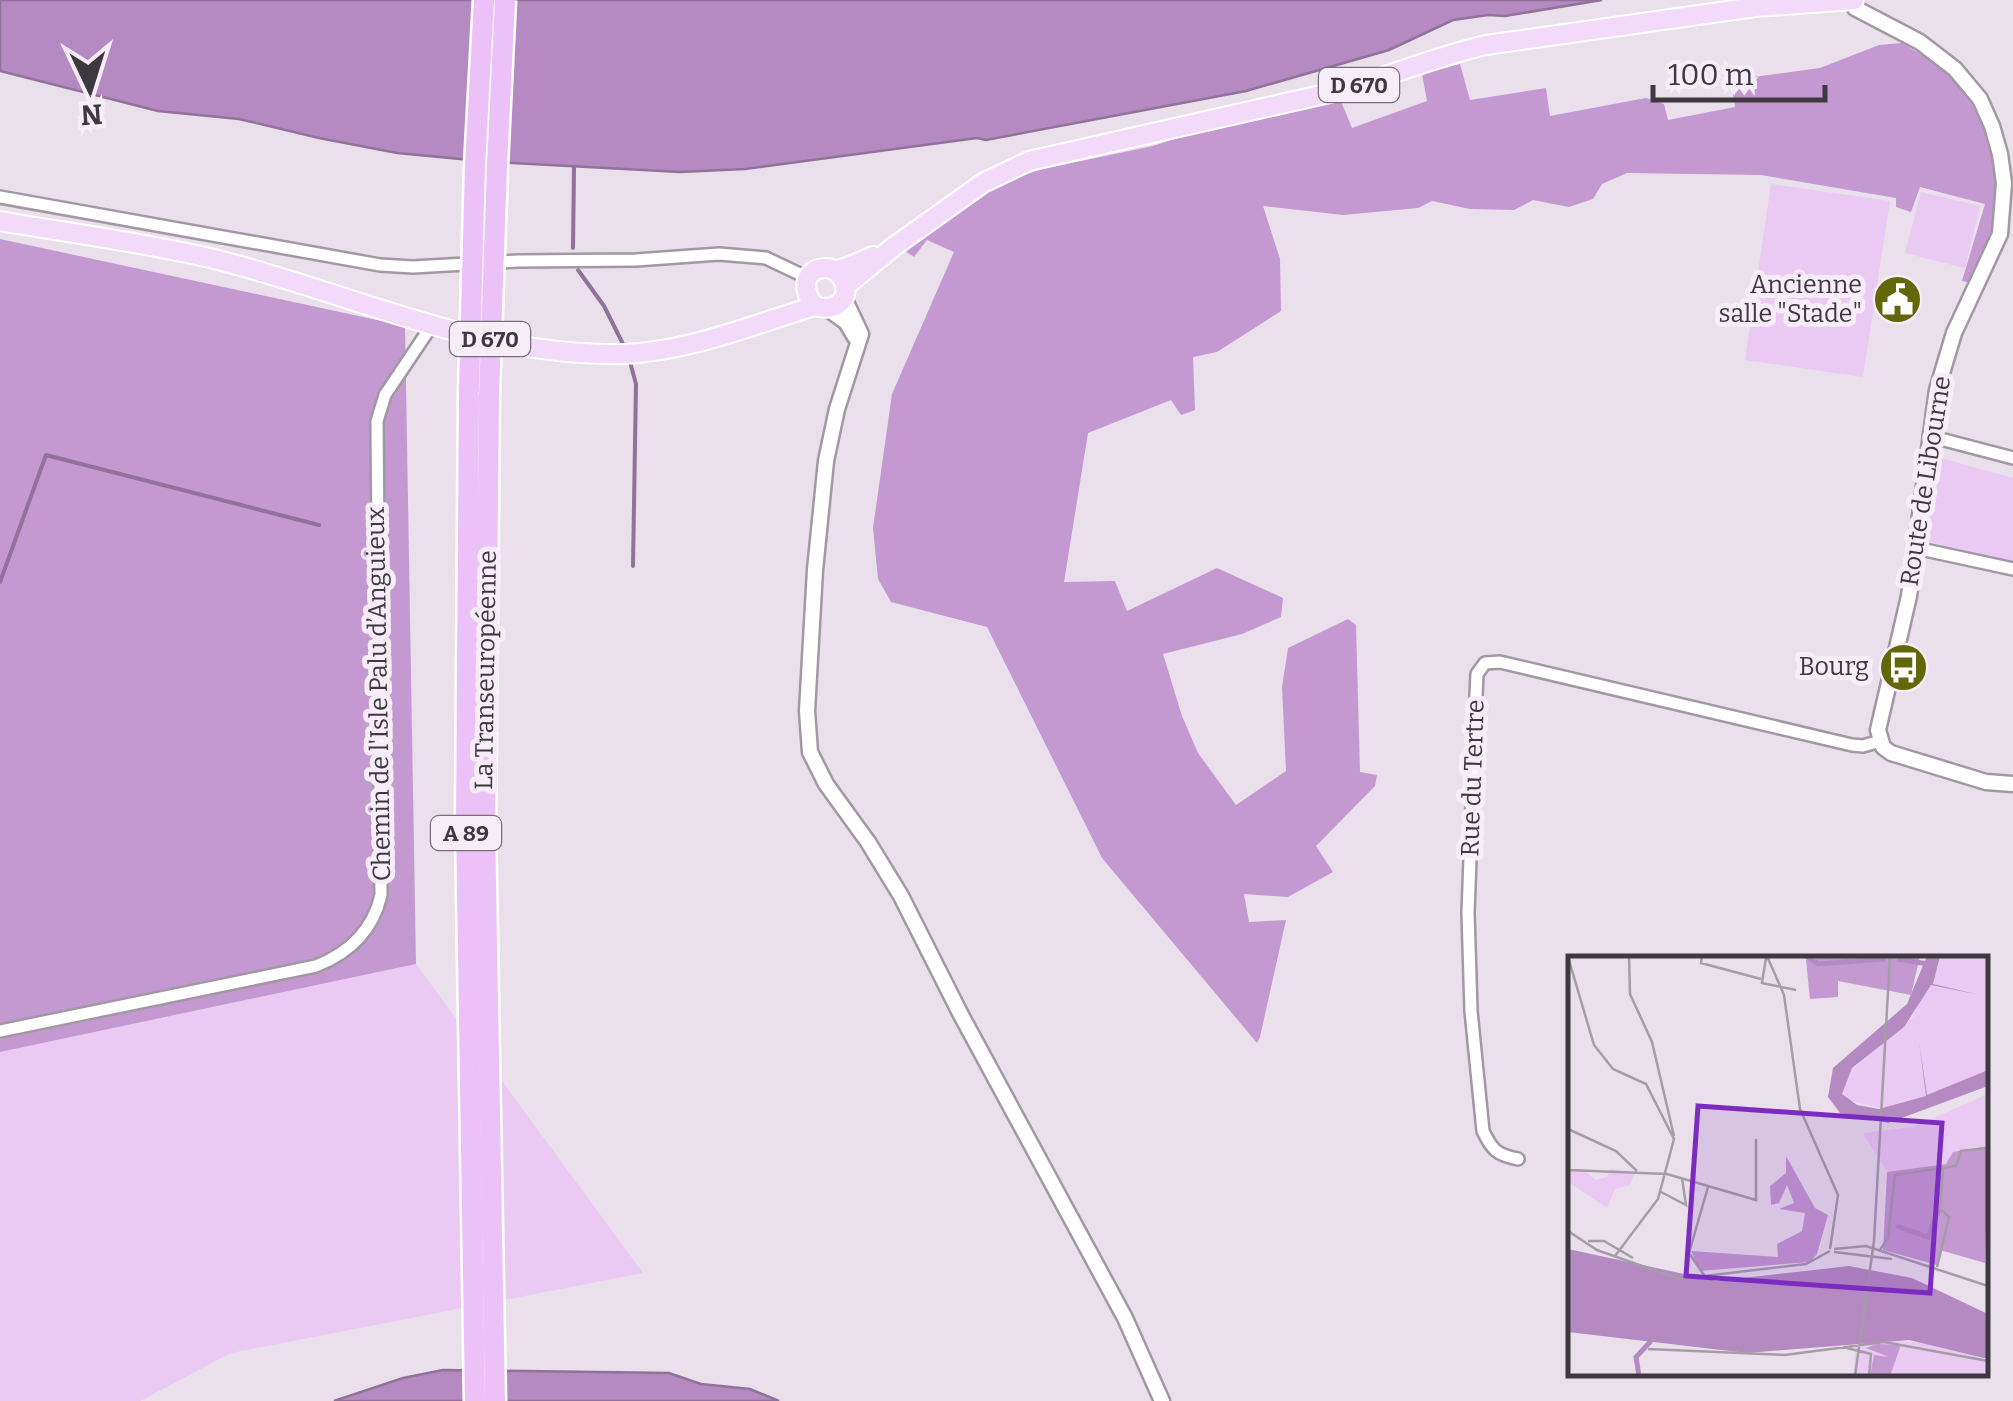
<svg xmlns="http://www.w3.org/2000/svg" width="2013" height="1401" font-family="Bitter,serif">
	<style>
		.green { fill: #eac9f3 }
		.forest { fill: #c498d1 }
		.water { fill: #b58ac2; stroke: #91729a; stroke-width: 2.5 }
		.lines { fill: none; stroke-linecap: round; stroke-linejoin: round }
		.stream { stroke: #91729a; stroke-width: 4 }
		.minor-casing { stroke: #a198a3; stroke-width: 16 }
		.tertiary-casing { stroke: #a198a3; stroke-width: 19 }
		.primary-casing { stroke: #fff; stroke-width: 22 }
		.motorway-casing { stroke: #fff; stroke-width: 25 }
		.minor { stroke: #fff; stroke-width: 11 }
		.tertiary { stroke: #fff; stroke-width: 14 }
		.primary { stroke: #f3dafa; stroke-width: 18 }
		.motorway { stroke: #ebc1f7; stroke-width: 20 }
		.motorway-bridge-casing { stroke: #fff; stroke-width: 25; stroke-linecap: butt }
		.motorway-bridge { stroke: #ebc1f7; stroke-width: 20 }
		.labels { text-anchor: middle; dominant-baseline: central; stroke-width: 10; stroke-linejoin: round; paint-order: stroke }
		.shield { fill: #f7edf9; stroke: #756f76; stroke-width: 2.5 }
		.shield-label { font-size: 22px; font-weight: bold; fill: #3d393e }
		.poi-label { font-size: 25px; fill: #3d393e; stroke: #f7edf9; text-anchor: end }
		.street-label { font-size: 25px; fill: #3d393e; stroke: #f7edf9 }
		.inset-river { fill: none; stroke: #b58ac2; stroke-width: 5 }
		.inset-road { fill: none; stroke: #a49da6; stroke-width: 2.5 }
		.view { fill: #7b2cbf; fill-opacity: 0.15; stroke: #7b2cbf; stroke-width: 5 }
		.inset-edge { fill: none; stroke: #3d393e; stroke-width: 5 }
	</style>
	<rect width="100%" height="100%" fill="#e9e0ec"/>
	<!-- green -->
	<g class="green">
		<polygon points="1771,184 1890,201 1863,377 1745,360"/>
		<polygon points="1921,192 1980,206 1965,268 1905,253"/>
		<polygon points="1937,457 2013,478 2013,562 1927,541"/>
		<polygon points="416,964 643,1273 231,1353 140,1401 0,1401 0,1052"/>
	</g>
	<!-- forest -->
	<g class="forest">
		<path d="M1902 43C1922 55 1944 67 1960 84 1997 125 2007 187 1991 240 1986 255 1978 269 1971 283L1962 281 1985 204 1920 187 1911 212 1896 207V198L1761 175 1627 173 1602 184 1593 199 1569 207 1533 200 1514 210 1470 209 1432 201 1418 208 1343 215 1263 206 1280 259 1281 311 1217 352 1193 357 1195 410 1181 415 1171 400 1088 433 1064 582 1115 581 1127 611 1217 568 1283 598 1281 617 1242 634 1163 654 1182 716 1198 753 1236 805 1286 771 1282 687 1288 648 1348 619 1356 625 1360 772 1377 775 1375 786 1316 846 1333 872 1288 897 1244 894 1249 922 1286 920 1260 1037 1257 1043 1102 858 987 627 891 602 878 579 873 528 892 394 954 252 927 240 914 257 905 251 1001 182 1043 169 1153 146 1213 126 1340 99 1352 128 1427 101 1422 74 1460 64 1470 100 1546 88 1550 116 1646 98 1664 104 1668 120 1735 107 1731 80 1820 68 1879 45Z"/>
		<polygon points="0,239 405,326 416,964 0,1052"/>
	</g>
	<!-- water -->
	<g class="water">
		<polygon points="0,0 1602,0 1505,16 1488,15 1453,20 1389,50 1246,91 986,140 977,138 745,169 680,172 492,162 397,153 319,138 239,119 158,111 0,71"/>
		<polygon points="443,1370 669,1373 701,1384 750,1389 779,1401 334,1401 403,1378"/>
	</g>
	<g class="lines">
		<!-- stream -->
		<g class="stream">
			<polyline points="573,248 574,167"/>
			<polyline points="578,270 604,306 625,348"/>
			<polyline points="630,362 636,384 633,566"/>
			<polyline points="0,582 46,455 319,525"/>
		</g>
		<defs>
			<g id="minor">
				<polyline points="0,197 380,265 413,267 518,261 636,260 719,254 766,258 808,278"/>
				<polyline points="1929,436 2013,458"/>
				<polyline points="1916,548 2013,569"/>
				<path d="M0 1031 316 966C349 953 373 930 381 895L377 421 385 395 432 325"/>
				<path d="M1518 1159C1497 1155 1492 1150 1483 1131L1471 1011 1468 913 1476 696 1477 674 1485 663 1500 662 1852 745 1863 746 1880 741"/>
			</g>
			<g id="tertiary">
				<polyline points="1850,1 1855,8 1920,42 1955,69 1980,99 1992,126 2000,154 2004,183 2000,234 1954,333 1937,390 1909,596 1878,730 1883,747 1891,753 1986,782 2013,784"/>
				<polyline points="844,298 861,334 837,409 826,461 815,570 807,711 810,752 826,784 868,842 901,896 961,1015 1125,1318 1162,1401"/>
				<polyline points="828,309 846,322 855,337"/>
			</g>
			<g id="primary">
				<path d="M0 221C70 233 141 242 210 258 347 291 480 358 624 354 691 351 752 325 815 306"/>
				<path d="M836 271C856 291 842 314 815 306 802 292 802 269 825 268 840 268 827 273 841 269 852 266 863 260 873 256"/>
				<path d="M846 286 892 248 983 183 1029 161 1334 92C1385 78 1434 57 1486 45L1755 7 1854 0"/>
			</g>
			<g id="motorway">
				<polyline points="469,391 466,827 475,1401"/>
				<polyline points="489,395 485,826 495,1401"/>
			</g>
		</defs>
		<!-- minor casing -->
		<use href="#minor" class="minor-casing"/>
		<!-- tertiary casing -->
		<use href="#tertiary" class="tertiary-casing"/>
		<!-- primary casing -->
		<use href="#primary" class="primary-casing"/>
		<!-- motorway casing -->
		<use href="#motorway" class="motorway-casing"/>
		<!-- minor -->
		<use href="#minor" class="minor"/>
		<!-- tertiary -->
		<use href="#tertiary" class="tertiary"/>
		<!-- primary -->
		<use href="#primary" class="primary"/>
		<!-- motorway -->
		<use href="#motorway" class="motorway"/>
		<defs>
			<g id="motorway-bridge">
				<polyline points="469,391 475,166 484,0"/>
				<polyline points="489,395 497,166 505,0"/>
			</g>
		</defs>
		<!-- motorway-bridge casing -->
		<use href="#motorway-bridge" class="motorway-bridge-casing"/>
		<!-- motorway-bridge -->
		<use href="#motorway-bridge" class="motorway-bridge"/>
	</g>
	<!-- icons -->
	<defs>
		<symbol id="civic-disc" viewBox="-11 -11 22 22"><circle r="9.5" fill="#626809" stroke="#f7edf9"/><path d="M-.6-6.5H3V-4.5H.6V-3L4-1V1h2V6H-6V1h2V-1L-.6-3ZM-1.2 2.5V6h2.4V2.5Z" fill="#fff"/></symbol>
		<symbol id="bus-disc" viewBox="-11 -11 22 22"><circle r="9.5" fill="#626809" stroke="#f7edf9"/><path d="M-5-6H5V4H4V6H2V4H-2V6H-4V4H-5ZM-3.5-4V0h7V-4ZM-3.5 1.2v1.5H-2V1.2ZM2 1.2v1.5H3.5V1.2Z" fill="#fff"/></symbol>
	</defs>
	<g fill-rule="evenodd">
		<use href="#civic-disc" x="1870" y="272" width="55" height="55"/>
		<use href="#bus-disc" x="1876" y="640" width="55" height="55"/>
	</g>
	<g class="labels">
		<!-- shield labels -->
		<g class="shield">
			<rect x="1319" y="68" width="80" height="34" rx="8"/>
			<rect x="450" y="322" width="80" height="34" rx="8"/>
			<rect x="431" y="816" width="70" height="34" rx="8"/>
		</g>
		<g class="shield-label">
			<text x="1359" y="85">D 670</text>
			<text x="490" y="339">D 670</text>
			<text x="466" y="833">A 89</text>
		</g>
		<!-- poi labels -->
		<g class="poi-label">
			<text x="1862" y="285">Ancienne<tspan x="1862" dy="29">salle "Stade"</tspan></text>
			<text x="1869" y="667">Bourg</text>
		</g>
		<!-- street labels -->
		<g class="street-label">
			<text transform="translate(1926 481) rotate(-81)">Route de Libourne</text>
			<text transform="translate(486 670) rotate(-89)">La Transeuropéenne</text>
			<text transform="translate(379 694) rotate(-91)">Chemin de l'Isle Palu d’Anguieux</text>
			<text transform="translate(1473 778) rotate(-88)">Rue du Tertre</text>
		</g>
	</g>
	<!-- overview -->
	<g transform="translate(1568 956)">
		<rect width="420" height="420" fill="#e9e0ec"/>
		<path d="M372 0H420V114L337 149 311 152 280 144 275 138 280 117 345 61ZM420 138V190L378 208 319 216 295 177 345 171ZM15 213 27 224 39 221 42 213 67 216 62 229 47 233 39 252 0 226V215ZM312 384 380 389 416 403 420 420H285L288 386Z" fill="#eac9f3"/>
		<path d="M261 0H352L343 39 270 25V41L242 43 238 4ZM420 190 417 307 372 294 369 309 315 294 319 216 378 208 385 196ZM218 200 247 252 260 259 249 298 242 306 132 315 123 295 210 301 209 288 234 275 237 257 211 253 226 247 219 229 211 247 203 249 202 230 218 217ZM309 388 333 389 322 420H302L306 399 321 401 298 392Z" fill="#c498d1"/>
		<path d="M359 0H372L365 28 412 39 363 29 336 71 284 112 274 138 289 149 311 153 358 140 351 85 359 139 420 114V130L320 167 272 157 260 141 265 112 339 48ZM0 293 149 325 281 310 344 322 420 358V403L341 384 179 397 0 376Z" fill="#b58ac2"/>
		<path class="inset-river" d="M238 0 250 8 317 3M329 3 360 8M328 270 360 281 371 254M71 420 68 401 83 385"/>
		<path class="inset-road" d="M61 0 62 38 84 86 106 180M134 0 133 7 193 23M199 0 216 39 232 153 270 239 262 293M0 1 26 89 45 113 78 128 106 183 90 243 47 300M198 2 194 27 228 34M0 173 48 195 69 215M0 214 99 218 188 244V183M93 236 118 249 114 222M0 275 29 294 111 323 238 308 262 295M20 285H36L65 302M266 293 298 290 420 330M312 294 320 282 327 219 388 210 393 195 420 192M266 296 324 303M369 311 381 261 372 253 375 211M136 319 121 297 140 231M275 391 303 398 301 420M80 393 217 399 316 386 420 405M287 420 306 285 322 0"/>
		<path class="view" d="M130 150 374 167 362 337 118 320Z"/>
		<rect width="420" height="420" class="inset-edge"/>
	</g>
	<!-- north arrow -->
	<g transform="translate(90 90) rotate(176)" stroke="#f7edf9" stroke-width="8" paint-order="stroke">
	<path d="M0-8L18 38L0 25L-18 38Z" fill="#3d393e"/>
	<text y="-15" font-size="28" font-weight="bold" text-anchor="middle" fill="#3d393e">N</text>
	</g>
	<!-- scale -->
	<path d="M1653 85v15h172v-15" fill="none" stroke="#3d393e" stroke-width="5"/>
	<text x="1668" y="85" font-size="30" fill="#3d393e" stroke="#f7edf9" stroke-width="8" paint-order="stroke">100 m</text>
</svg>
